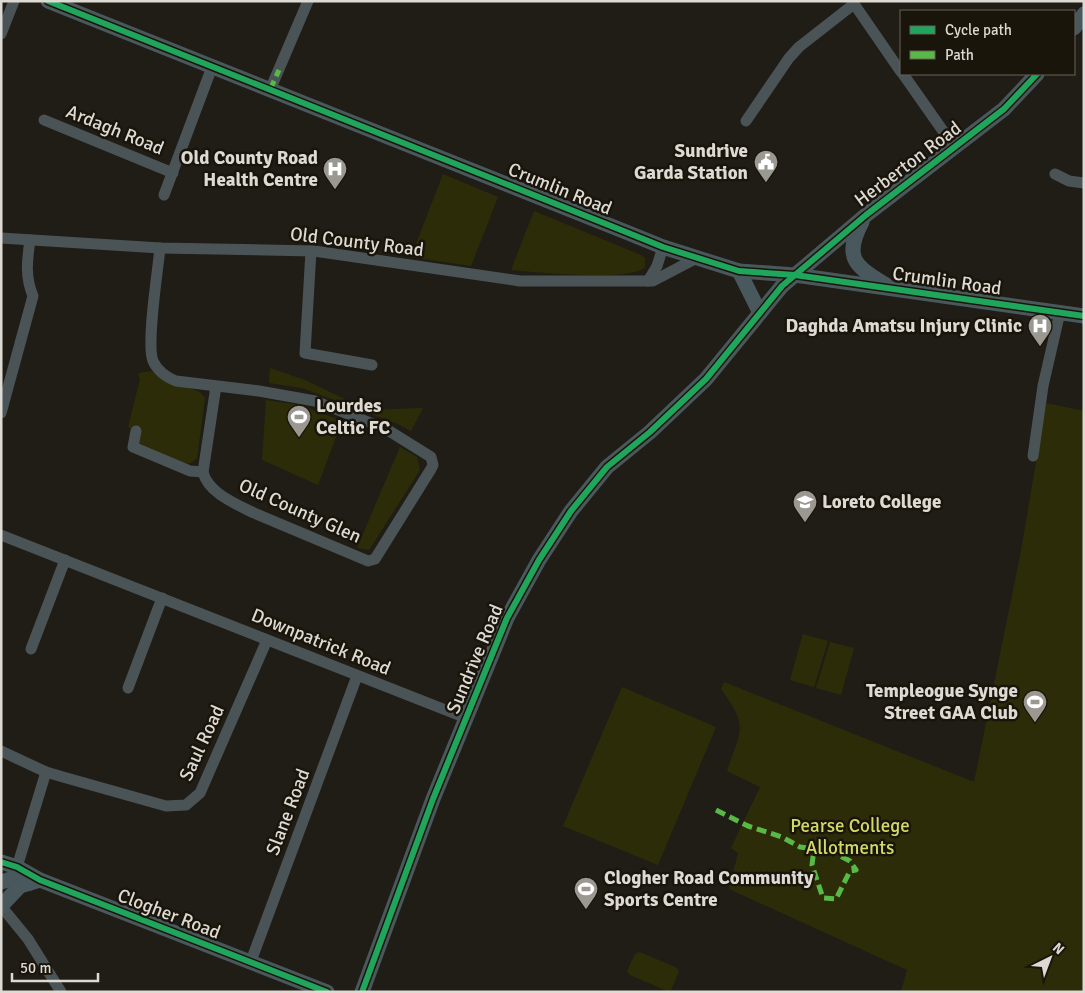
<svg xmlns="http://www.w3.org/2000/svg" width="1085" height="993" font-family="Signika,sans-serif">
	<style>
		.green { fill: #2c2d08 }
		.lines { fill: none; stroke-linecap: round; stroke-linejoin: round }
		.street { stroke: #4a5457; stroke-width: 11 }
		.secondary { stroke: #49585c; stroke-width: 15 }
		.quiet { stroke: #58b947; stroke-width: 5; stroke-dasharray: 10 5; stroke-linecap: butt }
		.cycleway-casing { stroke: #1a150b; stroke-width: 9 }
		.cycleway { stroke: #20a55d; stroke-width: 6 }
		.labels { text-anchor: middle; dominant-baseline: central; stroke-width: 5; stroke-linejoin: round; paint-order: stroke }
		.street-label { font-size: 19px; fill: #ddd9d3; stroke: #1a150b }
		.poi-label { font-size: 19px; font-weight: bold; fill: #ddd9d3; stroke: #1a150b; text-anchor: end }
		.park-label { font-size: 19px; fill: #d1d967; stroke: #1a150b }
	</style>
	<rect width="100%" height="100%" fill="#201d16"/>
	<!-- green -->
	<g class="green">
		<polygon points="443,174 498,197 471,266 411,257"/>
		<path d="M534 211 641 255 645 258V267C634 282 533 272 511 270Z"/>
		<polygon points="270,368 305,380 368,410 423,408 411,431 398,424 302,388 269,383"/>
		<path d="M152 371C169 390 197 383 205 398L197 458 191 463 184 464 140 445V432L128 427 140 379 138 373Z"/>
		<polygon points="266,400 300,405 342,421 318,485 262,460"/>
		<path d="M1046 403 1084 411V992H901L907 970 729 889 738 853 731 848 760 787 727 771C741 729 749 727 721 689L724 682 974 782 1021 551Z"/>
		<polygon points="400,447 417,457 420,470 369,550 357,548"/>
		<polygon points="803,634 828,641 814,687 790,680"/>
		<polygon points="830,642 854,648 841,695 816,688"/>
		<polygon points="622,687 716,727 658,865 563,826"/>
		<polygon points="640,952 677,968 679,971 671,990 667,991 630,975 627,971 635,954"/>
	</g>
	<g class="lines">
		<!-- street -->
		<g class="street">
			<polyline points="852,1 901,72"/>
			<polyline points="1,34 14,1"/>
			<polyline points="903,74 955,148"/>
			<polyline points="270,90 308,1"/>
			<polyline points="44,120 173,173"/>
			<polyline points="746,121 789,58 799,47 854,4"/>
			<polyline points="1055,174 1069,181 1084,183"/>
			<polyline points="164,195 212,67"/>
			<polyline points="1,238 160,248 314,251 520,281 653,281 697,258"/>
			<path d="M160 248C158 270 146 344 153 361 158 372 166 377 176 381L259 391 315 401 386 429 431 457 433 465 431 469 375 559 368 561 254 513C236 504 208 493 203 472L216 386"/>
			<polyline points="311,251 305,353 372,365"/>
			<polyline points="648,281 657,266 663,247"/>
			<path d="M1 413 33 296C25 277 27 261 30 240"/>
			<polyline points="136,431 133,447 190,471 203,472"/>
			<polyline points="1033,456 1043,386 1060,312"/>
			<polyline points="1,535 466,718"/>
			<polyline points="31,649 65,560"/>
			<polyline points="128,688 162,598"/>
			<polyline points="1,751 46,772 63,777 166,806 186,805 200,793 267,640"/>
			<polyline points="17,867 46,772"/>
			<polyline points="1,906 28,939 61,992"/>
			<polyline points="251,961 357,676"/>
		</g>
		<!-- secondary -->
		<g class="secondary">
			<polyline points="48,1 626,232 663,247 739,271 795,275 1084,316"/>
			<polyline points="1074,28 1084,14"/>
			<path d="M862 222C843 258 855 266 886 285"/>
			<polyline points="739,271 760,313"/>
			<polyline points="1,862 17,867 40,880 327,992"/>
			<polyline points="1,882 14,878 30,883"/>
			<polyline points="1,906 20,886 40,880"/>
			<polyline points="362,992 433,799 507,618 539,560 571,511 607,467 650,432 706,379 782,286 866,215 1004,109 1037,74"/>
		</g>
		<!-- quiet -->
		<g class="quiet">
			<polyline points="270,90 279,70"/>
			<polyline points="716,810 748,826 782,837 800,847 831,851 850,861 856,870 850,871 836,899 823,898 812,865 814,849"/>
		</g>
		<defs>
			<g id="cycleway">
				<polyline points="48,1 626,232 663,247 739,271 795,275 1084,316"/>
				<polyline points="1,862 17,867 40,880 327,992"/>
				<polyline points="362,992 433,799 507,618 539,560 571,511 607,467 650,432 706,379 782,286 866,215 1004,109 1037,74"/>
			</g>
		</defs>
		<!-- cycleway casing -->
		<use href="#cycleway" class="cycleway-casing"/>
		<!-- cycleway -->
		<use href="#cycleway" class="cycleway"/>
	</g>
	<!-- icons -->
	<defs>
		<symbol id="civic-pin" viewBox="-11 -11 22 30"><path d="M0 17L-7.5 6A9.5 9.5 0 1 1 7.5 6Z" fill="#9b9791" stroke="#1a150b"/><path d="M-.6-6.5H3V-4.5H.6V-3L4-1V1h2V6H-6V1h2V-1L-.6-3ZM-1.2 2.5V6h2.4V2.5Z" fill="#fff"/></symbol>
		<symbol id="hospital-pin" viewBox="-11 -11 22 30"><path d="M0 17L-7.5 6A9.5 9.5 0 1 1 7.5 6Z" fill="#9b9791" stroke="#1a150b"/><path d="M-5-5h3v3.5h4V-5h3V5h-3V1.5h-4V5h-3Z" fill="#fff"/></symbol>
		<symbol id="stadium-pin" viewBox="-11 -11 22 30"><path d="M0 17L-7.5 6A9.5 9.5 0 1 1 7.5 6Z" fill="#9b9791" stroke="#1a150b"/><path d="M0-5a6.5 5 0 1 0 0 10a6.5 5 0 1 0 0-10ZM-3.5-1.8h7v3.6h-7Z" fill="#fff"/></symbol>
		<symbol id="school-pin" viewBox="-11 -11 22 30"><path d="M0 17L-7.5 6A9.5 9.5 0 1 1 7.5 6Z" fill="#9b9791" stroke="#1a150b"/><path d="M0-5L7-2L0 1L-7-2ZM-4 1L0 2.5L4 1V4Q0 6-4 4Z" fill="#fff"/></symbol>
	</defs>
	<g fill-rule="evenodd">
		<use href="#civic-pin" x="752" y="148" width="28" height="38"/>
		<use href="#hospital-pin" x="321" y="155" width="28" height="38"/>
		<use href="#hospital-pin" x="1026" y="312" width="28" height="38"/>
		<use href="#stadium-pin" x="285" y="403" width="28" height="38"/>
		<use href="#school-pin" x="791" y="488" width="28" height="38"/>
		<use href="#stadium-pin" x="1021" y="688" width="28" height="38"/>
		<use href="#stadium-pin" x="572" y="875" width="28" height="38"/>
	</g>
	<g class="labels">
		<!-- street labels -->
		<g class="street-label">
			<text transform="translate(115 130) rotate(22)">Ardagh Road</text>
			<text transform="translate(908 164) rotate(-37)">Herberton Road</text>
			<text transform="translate(560 189) rotate(22)">Crumlin Road</text>
			<text transform="translate(357 242) rotate(7)">Old County Road</text>
			<text transform="translate(947 281) rotate(8)">Crumlin Road</text>
			<text transform="translate(300 511) rotate(24)">Old County Glen</text>
			<text transform="translate(321 642) rotate(22)">Downpatrick Road</text>
			<text transform="translate(475 659) rotate(-67)">Sundrive Road</text>
			<text transform="translate(202 743) rotate(-65)">Saul Road</text>
			<text transform="translate(288 812) rotate(-69)">Slane Road</text>
			<text transform="translate(169 914) rotate(21)">Clogher Road</text>
		</g>
		<!-- poi labels -->
		<g class="poi-label">
			<text x="748" y="151">Sundrive<tspan x="748" dy="22">Garda Station</tspan></text>
			<text x="318" y="158">Old County Road<tspan x="318" dy="22">Health Centre</tspan></text>
			<text x="1022" y="326">Daghda Amatsu Injury Clinic</text>
			<text x="316" y="406" text-anchor="start">Lourdes<tspan x="316" dy="22">Celtic FC</tspan></text>
			<text x="822" y="502" text-anchor="start">Loreto College</text>
			<text x="1018" y="691">Templeogue Synge<tspan x="1018" dy="22">Street GAA Club</tspan></text>
			<text x="604" y="878" text-anchor="start">Clogher Road Community<tspan x="604" dy="22">Sports Centre</tspan></text>
		</g>
		<!-- park labels -->
		<g class="park-label">
			<text x="850" y="826">Pearse College<tspan x="850" dy="22">Allotments</tspan></text>
		</g>
	</g>
	<!-- border -->
	<rect width="1085" height="993" fill="none" stroke="#ddd9d3" stroke-width="5"/>
	<!-- legend -->
	<rect x="900" y="10" width="175" height="65" fill="#1a150b" stroke="#68635b"/>
	<rect x="910" y="26" width="25" height="8" fill="#20a55d" stroke="#68635b"/>
	<text x="945" y="35" font-size="15" fill="#ddd9d3">Cycle path</text>
	<rect x="910" y="51" width="25" height="8" fill="#58b947" stroke="#68635b"/>
	<text x="945" y="60" font-size="15" fill="#ddd9d3">Path</text>
	<!-- north arrow -->
	<g transform="translate(1050 958) rotate(42)" stroke="#1a150b" stroke-width="4" paint-order="stroke">
	<path d="M0-4L9 19L0 12L-9 19Z" fill="#ddd9d3"/>
	<text y="-8" font-size="14" font-weight="bold" text-anchor="middle" fill="#ddd9d3">N</text>
	</g>
	<!-- scale -->
	<path d="M12 973v8h86v-8" fill="none" stroke="#ddd9d3" stroke-width="2.5"/>
	<text x="20" y="973" font-size="15" fill="#ddd9d3" stroke="#1a150b" stroke-width="4" paint-order="stroke">50 m</text>
</svg>
